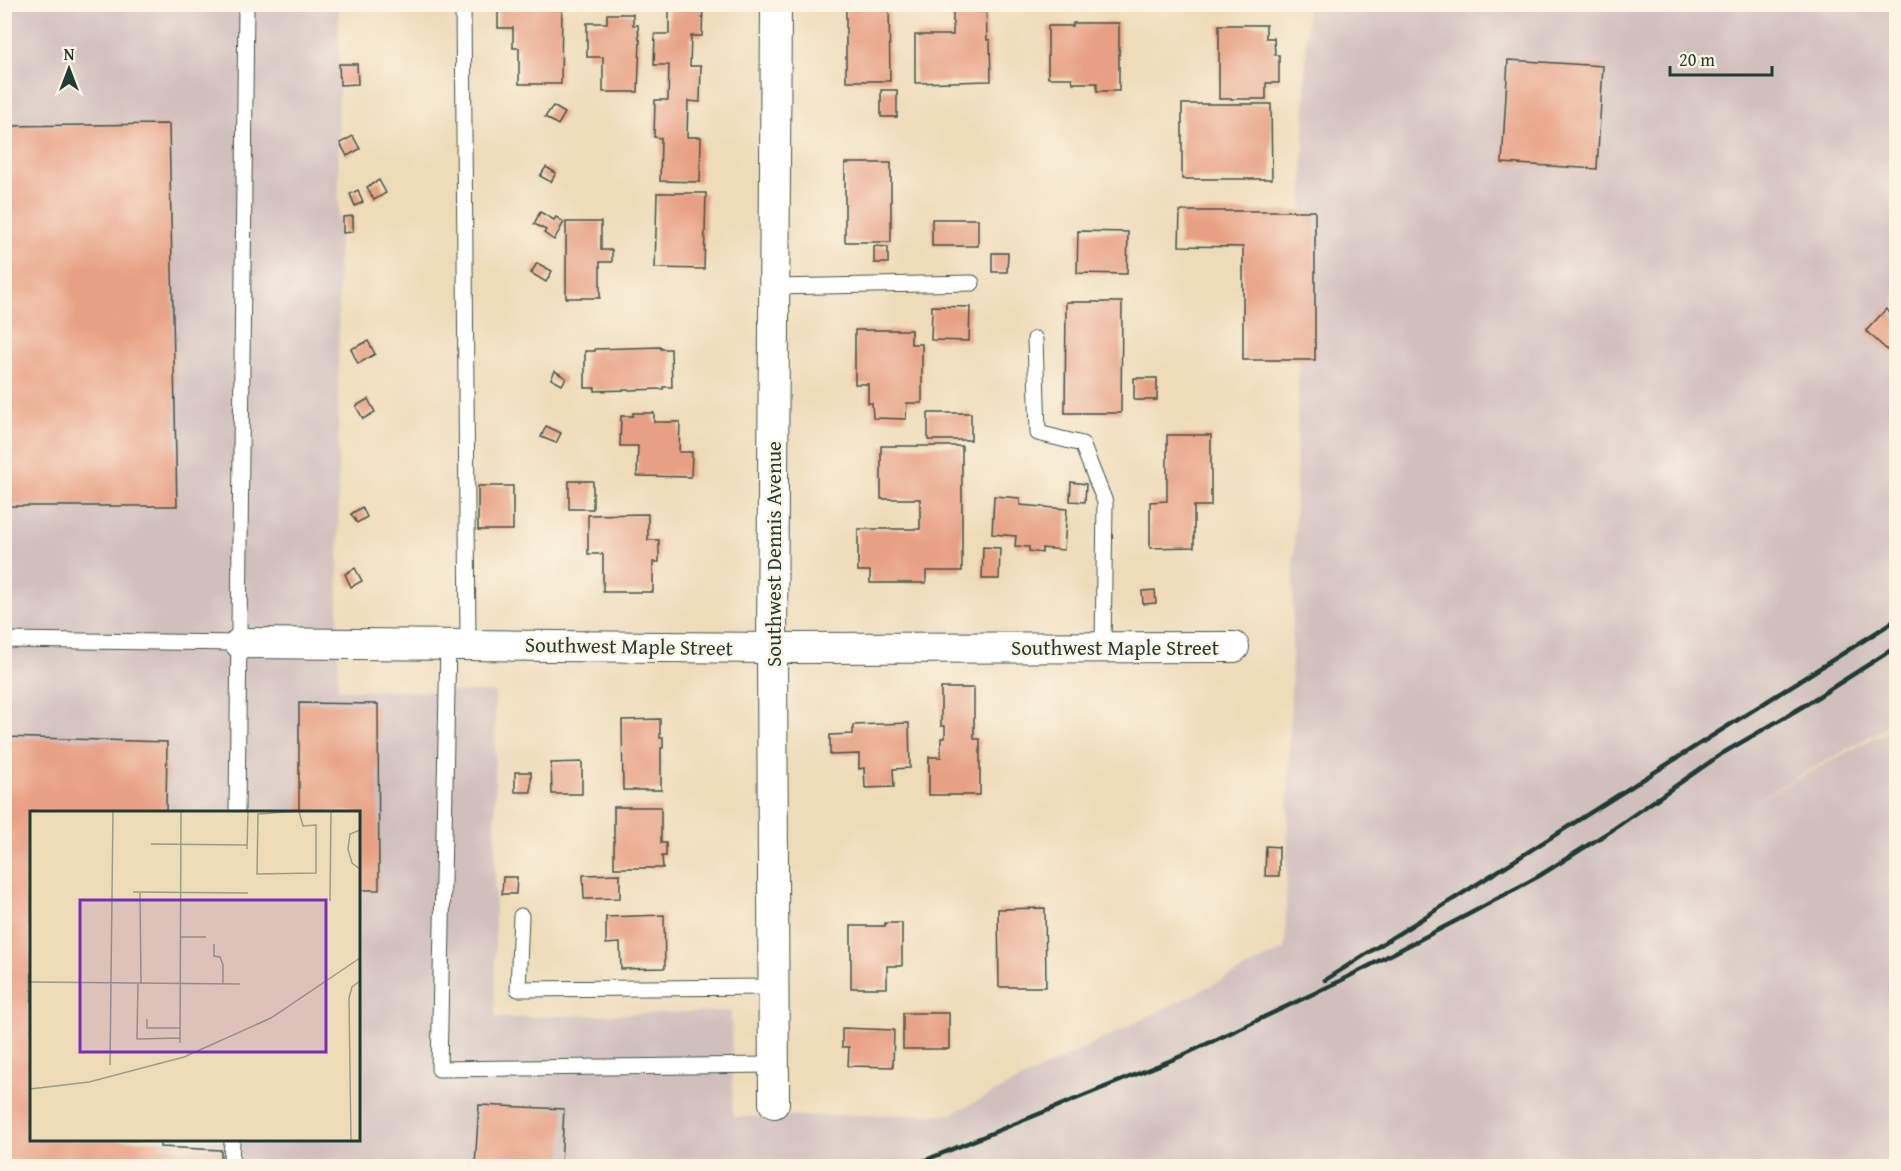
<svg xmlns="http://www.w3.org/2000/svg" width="1901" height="1171" font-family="'Gentium Book Plus',serif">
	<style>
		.industrial { fill: #d1bfbe; fill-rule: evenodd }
		.building { fill: #e8a084 }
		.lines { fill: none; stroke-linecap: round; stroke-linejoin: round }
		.lane-casing { stroke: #3e5548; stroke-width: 17 }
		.street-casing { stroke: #3e5548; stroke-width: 32 }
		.lane { stroke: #fff; stroke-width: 15 }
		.street { stroke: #fff; stroke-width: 30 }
		.rail { stroke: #1f3d34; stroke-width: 4.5 }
		.labels { text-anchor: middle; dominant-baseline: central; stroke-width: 5; stroke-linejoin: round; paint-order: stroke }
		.street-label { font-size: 21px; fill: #1f3d34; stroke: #fcf5e5 }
		.inset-road { fill: none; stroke: #9b9c84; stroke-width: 1.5 }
		.view { fill: #7b2cbf; fill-opacity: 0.15; stroke: #7b2cbf; stroke-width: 3 }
		.inset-edge { fill: none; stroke: #1f3d34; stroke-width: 3 }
	</style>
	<rect width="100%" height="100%" fill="#fcf5e5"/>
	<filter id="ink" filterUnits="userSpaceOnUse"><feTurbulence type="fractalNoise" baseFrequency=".0167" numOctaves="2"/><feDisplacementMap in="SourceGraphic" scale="12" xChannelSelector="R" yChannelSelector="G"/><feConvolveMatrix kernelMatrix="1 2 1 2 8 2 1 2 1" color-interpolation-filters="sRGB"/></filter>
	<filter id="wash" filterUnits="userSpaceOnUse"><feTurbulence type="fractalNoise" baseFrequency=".008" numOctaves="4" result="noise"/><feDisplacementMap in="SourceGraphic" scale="24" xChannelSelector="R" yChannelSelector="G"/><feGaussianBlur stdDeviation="1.35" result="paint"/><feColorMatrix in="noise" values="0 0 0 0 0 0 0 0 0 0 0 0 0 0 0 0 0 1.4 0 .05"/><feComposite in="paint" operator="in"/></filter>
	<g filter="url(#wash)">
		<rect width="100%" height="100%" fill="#eedcb9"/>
		<!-- industrial -->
		<path class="industrial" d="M5 5H339L338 690 495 692V1018L731 1011 733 1117 951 1114 1285 949 1307 5H1896V722L1746 806 1896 726V1166H5ZM32 812H358V1140H32Z"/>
		<g id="blocks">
			<!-- building -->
			<g class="building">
				<polygon points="498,4 562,4 561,84 519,84 519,48 513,48 513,28 498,28"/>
				<polygon points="669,4 703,4 702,36 691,36 690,66 701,66 700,102 688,101 687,137 701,137 700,182 660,181 661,138 654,137 655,100 668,100 669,65 654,65 655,34 669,34"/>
				<polygon points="846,4 889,4 890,81 846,81"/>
				<polygon points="953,4 986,4 987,40 990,40 991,81 915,83 915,35 953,35"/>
				<polygon points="607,14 633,14 633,25 638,25 639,40 640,40 638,92 603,92 603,57 587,57 587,23 607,23"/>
				<polygon points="1073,23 1119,23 1119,91 1097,91 1097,83 1073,83 1072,78 1048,78 1048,26 1073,26"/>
				<polygon points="1219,25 1266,25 1266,38 1274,38 1275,55 1279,55 1279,83 1266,83 1266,99 1219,99"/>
				<polygon points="1508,60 1603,66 1597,169 1502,163"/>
				<polygon points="339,64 357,64 358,84 340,85"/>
				<rect x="881" y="90" width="16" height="27"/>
				<polygon points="1182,104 1271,104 1272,179 1182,179"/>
				<polygon points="553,106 565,113 558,125 545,117"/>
				<polygon points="169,124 177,506 4,506 4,126"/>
				<polygon points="353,136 360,149 347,156 340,143"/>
				<rect x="845" y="163" width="46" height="79"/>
				<polygon points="546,167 556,173 551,182 540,176"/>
				<polygon points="379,180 386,193 374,200 367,187"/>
				<polygon points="358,190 363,202 355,206 350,194"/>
				<polygon points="657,193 706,193 704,269 655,268"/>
				<polygon points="1180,211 1315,211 1315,360 1243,360 1243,247 1179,246"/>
				<polygon points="540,212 554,220 556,217 564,222 554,240 544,233 546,230 534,224"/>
				<polygon points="353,216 353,232 343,233 343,217"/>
				<rect x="932" y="219" width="46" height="27"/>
				<polygon points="566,222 601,222 601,250 612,250 612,262 600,262 600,298 566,298"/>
				<polygon points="1078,231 1128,232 1127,274 1077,273"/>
				<polygon points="874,246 888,247 888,263 874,263"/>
				<polygon points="992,253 1008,253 1007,272 992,272"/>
				<polygon points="537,263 552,271 546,282 531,273"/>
				<polygon points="1066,302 1122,302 1121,413 1065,413"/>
				<polygon points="932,306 970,307 969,341 931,340"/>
				<polygon points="1886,309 1896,319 1895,357 1866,331"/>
				<polygon points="855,330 911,330 911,344 922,344 922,403 907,403 906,419 873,418 872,403 868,403 868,384 855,384"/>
				<polygon points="368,341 375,354 358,364 351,349"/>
				<polygon points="661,347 661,349 671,349 672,387 663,387 663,389 595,391 595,388 585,388 585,351 595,351 595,349"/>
				<polygon points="555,371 566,378 562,385 551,379"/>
				<rect x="1134" y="378" width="23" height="22"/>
				<polygon points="368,399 375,412 363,419 356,406"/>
				<polygon points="633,413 654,413 654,422 680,422 679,452 692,452 691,477 637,476 638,446 620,446 621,416 633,416"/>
				<rect x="928" y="413" width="43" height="27"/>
				<polygon points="546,426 561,433 556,443 541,437"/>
				<polygon points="1167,435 1211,435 1211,506 1194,506 1194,547 1150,548 1150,502 1167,501"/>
				<polygon points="881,446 962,446 962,571 926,571 926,583 870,583 870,571 858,571 858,529 920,529 920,499 881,499"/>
				<rect x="569" y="481" width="24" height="28"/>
				<polygon points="1071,482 1086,484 1085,502 1070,501"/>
				<rect x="478" y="486" width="35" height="44"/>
				<polygon points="994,496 1020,498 1020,505 1067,509 1064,550 1042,548 1042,553 1029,551 1029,547 1015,546 1016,536 992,534"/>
				<polygon points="362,507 367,517 357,523 351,514"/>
				<polygon points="648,514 648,540 659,540 659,562 653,562 653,592 603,592 603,554 588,554 588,515"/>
				<polygon points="983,547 1000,548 999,579 982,579"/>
				<polygon points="355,568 362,581 351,587 345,574"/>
				<polygon points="1155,590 1156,603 1143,604 1142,591"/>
				<polygon points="941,688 974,688 974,739 980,739 980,795 929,795 929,757 941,757 941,738 945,738 945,726 941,726"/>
				<polygon points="299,703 378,704 379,890 358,890 358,812 299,812"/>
				<polygon points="660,719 660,738 663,738 663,748 661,748 661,790 623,790 622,720"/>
				<polygon points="909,723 910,768 893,769 894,787 865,788 864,768 859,769 859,754 830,755 830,735 853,734 853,725"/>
				<polygon points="4,737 167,742 166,812 32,812 32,1140 160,1140 160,1147 221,1150 221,1166 4,1166"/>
				<polygon points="582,762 582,794 552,794 551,763"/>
				<rect x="515" y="772" width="16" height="20"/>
				<polygon points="614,807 661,807 661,843 666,843 666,856 662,856 663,868 614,868"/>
				<polygon points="1266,846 1279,847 1279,876 1265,876"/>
				<polygon points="620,874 620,898 584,899 583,875"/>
				<polygon points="503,877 517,877 516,894 502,894"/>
				<polygon points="1045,908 1046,987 999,987 998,909"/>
				<polygon points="664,915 665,968 621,969 620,943 606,944 606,917"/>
				<polygon points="885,923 902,923 902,966 887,966 887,988 851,988 851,926 885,926"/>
				<rect x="903" y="1013" width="46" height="36"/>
				<polygon points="842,1028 894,1030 893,1067 848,1066 849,1047 842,1047"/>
				<polygon points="479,1105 564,1109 561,1166 475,1166"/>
			</g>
		</g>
	</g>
	<g filter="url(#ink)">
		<use href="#blocks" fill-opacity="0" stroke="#3e5548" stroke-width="1.5"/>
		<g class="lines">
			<defs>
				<g id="lane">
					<polyline points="463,4 468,644"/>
					<polyline points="774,287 972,283"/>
					<polyline points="1035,339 1038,433 1082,444 1105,502 1103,647"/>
					<polyline points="4,640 240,643"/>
					<polyline points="448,644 439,1069 773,1065"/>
					<polyline points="237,812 246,4"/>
					<polyline points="521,916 518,989 773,987"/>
					<polyline points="231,1166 232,1140"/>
				</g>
				<g id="street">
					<polyline points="240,643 772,648 1234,647"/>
					<polyline points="774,1103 772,648 776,4"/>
				</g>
			</defs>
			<!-- lane casing -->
			<use href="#lane" class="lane-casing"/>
			<!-- street casing -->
			<use href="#street" class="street-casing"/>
			<!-- lane -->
			<use href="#lane" class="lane"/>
			<!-- street -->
			<use href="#street" class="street"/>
			<!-- rail -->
			<g class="rail">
				<polyline points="1325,980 1896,620"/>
				<polyline points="911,1166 1179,1057 1334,984 1473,912 1539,876 1612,830 1723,753 1802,707 1896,647"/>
			</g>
		</g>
	</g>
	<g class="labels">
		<!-- street labels -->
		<g class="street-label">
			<text transform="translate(773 554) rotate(-90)">Southwest Dennis Avenue</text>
			<text transform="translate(629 646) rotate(1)">Southwest Maple Street</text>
			<text x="1115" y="647">Southwest Maple Street</text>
		</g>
	</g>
	<!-- overview -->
	<g transform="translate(30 811)">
		<rect width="330" height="330" fill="#eedcb9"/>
		<path class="inset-road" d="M269 0 228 3 227 63 286 62V14L273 15 269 1M330 19 320 23 318 38 322 52 330 58M121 33 217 34M217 38 218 0M103 81 218 82M110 81 111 172M300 90 301 0M150 126H176M184 133V145L190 146 193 154V173M0 171 210 173M108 172 107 228 150 227M117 208V217H150M150 232 151 0M80 254 83 0M0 278 59 271 154 246 241 207 330 147M321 330 319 187 322 176 330 170"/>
		<path class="view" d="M50 89H296V241H50Z"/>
		<rect width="330" height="330" class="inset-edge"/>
	</g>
	<!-- margin -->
	<rect width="1901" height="1171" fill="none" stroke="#fcf5e5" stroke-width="24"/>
	<!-- north arrow -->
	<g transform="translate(69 69)" stroke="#fcf5e5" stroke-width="4.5" paint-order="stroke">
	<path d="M0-4.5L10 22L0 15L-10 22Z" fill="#1f3d34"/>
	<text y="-9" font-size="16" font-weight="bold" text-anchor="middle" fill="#1f3d34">N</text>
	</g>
	<!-- scale -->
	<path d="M1670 66v9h102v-9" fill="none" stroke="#1f3d34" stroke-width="3"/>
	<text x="1679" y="66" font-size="18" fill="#1f3d34" stroke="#fcf5e5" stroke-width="4.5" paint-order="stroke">20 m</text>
</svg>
